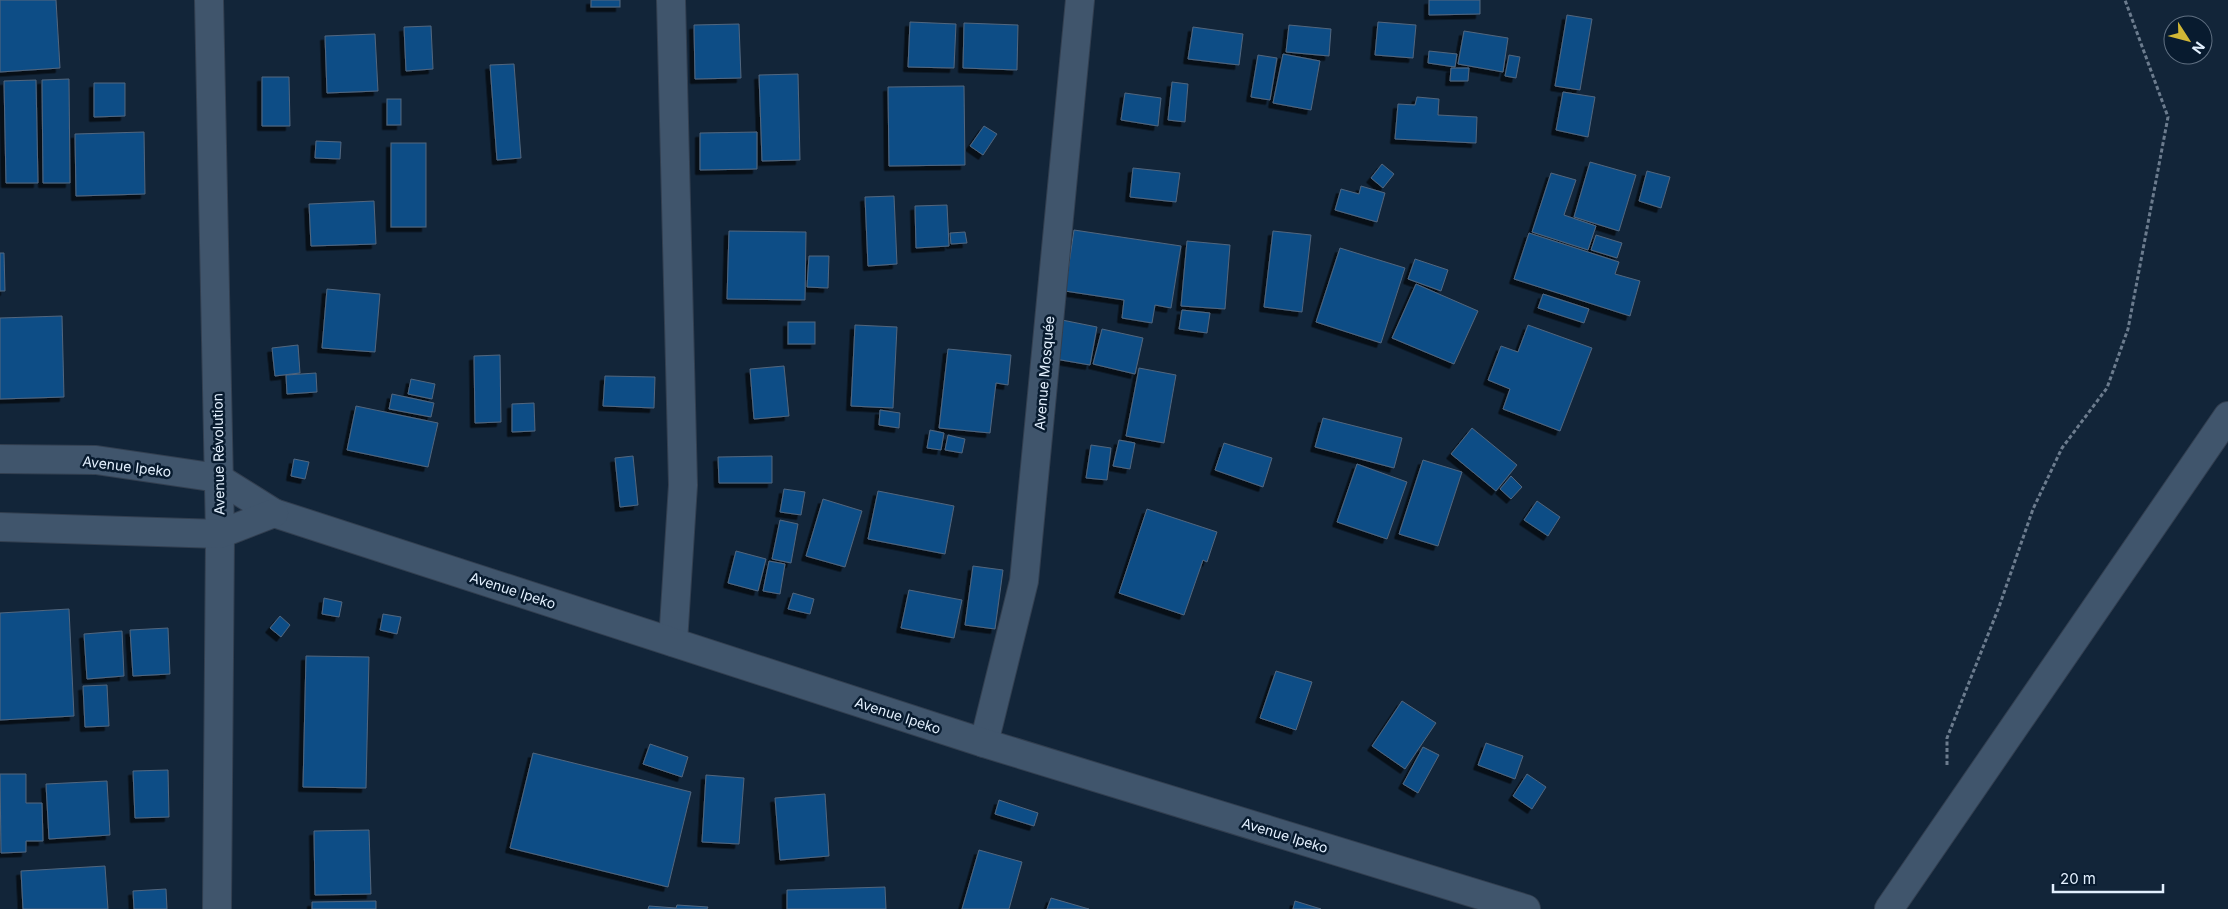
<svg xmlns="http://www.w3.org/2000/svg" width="2228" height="909" font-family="Inter,sans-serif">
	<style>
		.building { fill: #114e86; stroke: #51667e; filter: url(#shadow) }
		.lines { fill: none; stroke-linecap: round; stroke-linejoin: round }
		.street-casing { stroke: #323f50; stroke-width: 30 }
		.secondary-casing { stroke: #323f50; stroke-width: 30 }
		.path { stroke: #6c7c8e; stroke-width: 3; stroke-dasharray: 4 2.5; stroke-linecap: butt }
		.street { stroke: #40556c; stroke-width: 28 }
		.secondary { stroke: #40556c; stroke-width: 28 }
		.labels { text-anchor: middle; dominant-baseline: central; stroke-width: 5; stroke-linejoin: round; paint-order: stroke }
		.street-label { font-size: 14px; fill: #e3f0fe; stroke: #081b2f }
	</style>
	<defs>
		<filter id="shadow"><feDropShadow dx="-4.5" dy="4.5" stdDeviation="0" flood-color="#0009"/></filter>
	</defs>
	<rect width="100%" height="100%" fill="#122539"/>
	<!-- building -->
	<g class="building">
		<polygon points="0,0 56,0 60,68 0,72"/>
		<rect x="591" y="0" width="29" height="7"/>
		<polygon points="1429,0 1480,0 1480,14 1429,15"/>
		<polygon points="1567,15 1592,19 1580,90 1555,86"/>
		<polygon points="910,22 956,24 954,68 908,67"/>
		<polygon points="1378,22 1416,25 1413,58 1375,55"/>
		<polygon points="964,23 1018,25 1017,70 963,68"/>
		<polygon points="739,24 741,78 695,79 694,25"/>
		<polygon points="1289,25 1331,29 1329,56 1286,52"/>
		<polygon points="431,26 433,69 406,71 404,27"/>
		<polygon points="1193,27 1243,34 1239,65 1188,59"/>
		<polygon points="1464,31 1508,38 1503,72 1458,64"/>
		<polygon points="375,34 378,91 327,93 325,36"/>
		<polygon points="1429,51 1457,54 1455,67 1428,63"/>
		<polygon points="1283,54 1320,61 1311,110 1273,103"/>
		<polygon points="1258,55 1277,58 1270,100 1251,97"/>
		<polygon points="1509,55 1520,57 1516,78 1505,76"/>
		<polygon points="514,64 521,158 497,160 490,65"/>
		<polygon points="1451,68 1469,68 1468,81 1450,81"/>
		<polygon points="798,74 800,160 762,161 759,75"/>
		<polygon points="262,77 289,77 290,126 262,126"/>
		<polygon points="69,79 70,183 43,183 42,80"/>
		<polygon points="36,80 38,183 6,183 4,81"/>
		<polygon points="1172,82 1188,84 1185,122 1168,120"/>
		<polygon points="94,83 125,83 125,116 94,117"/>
		<polygon points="964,86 965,165 889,166 888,87"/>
		<polygon points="1563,92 1595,97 1588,137 1556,130"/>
		<polygon points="1125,93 1161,98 1158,126 1121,120"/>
		<polygon points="1417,97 1439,99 1438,115 1477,117 1476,143 1395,139 1398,104 1415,105"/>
		<rect x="387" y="99" width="14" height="26"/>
		<polygon points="984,126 997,134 983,155 970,146"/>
		<polygon points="144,132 145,194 76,196 75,134"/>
		<polygon points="757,132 757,169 700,170 700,133"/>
		<polygon points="316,141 341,142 340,159 315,158"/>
		<rect x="391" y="143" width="35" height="84"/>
		<polygon points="1590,162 1636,175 1619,231 1574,217"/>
		<polygon points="1382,164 1394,174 1383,188 1371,178"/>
		<polygon points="1133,168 1180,173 1176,202 1130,197"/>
		<polygon points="1647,171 1670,177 1661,208 1639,201"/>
		<polygon points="1551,173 1576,180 1564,215 1596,226 1588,250 1532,232"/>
		<polygon points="1361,186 1385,193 1377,222 1335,210 1341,189 1359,194"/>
		<polygon points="894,196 897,264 868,266 865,197"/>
		<polygon points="374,201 376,244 311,246 309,204"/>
		<polygon points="947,205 949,246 916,248 915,206"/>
		<polygon points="1074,230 1181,246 1171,308 1155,305 1152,323 1122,318 1124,300 1065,291"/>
		<polygon points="729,231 806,232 805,300 727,299"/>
		<polygon points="1273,231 1311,235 1302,312 1264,307"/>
		<polygon points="965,232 967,243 951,244 950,233"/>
		<polygon points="1529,233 1619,262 1615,274 1640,281 1630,316 1514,279"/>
		<polygon points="1596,235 1622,243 1617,258 1591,250"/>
		<polygon points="1187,241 1230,245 1225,309 1181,306"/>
		<polygon points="1340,248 1405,268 1381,343 1316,322"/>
		<polygon points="0,253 4,253 5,291 0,291"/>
		<polygon points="809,256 829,256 828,288 807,287"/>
		<polygon points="1415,259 1448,270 1441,291 1408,279"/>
		<polygon points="1416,284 1478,311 1454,364 1392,338"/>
		<polygon points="327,289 380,294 375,352 322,348"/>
		<polygon points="1543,294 1589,309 1584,323 1538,308"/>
		<polygon points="1182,310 1210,313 1207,333 1179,329"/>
		<polygon points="62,316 64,397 0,399 0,318"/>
		<polygon points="1062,320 1097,327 1090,365 1055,359"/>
		<rect x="788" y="322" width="27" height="22"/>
		<polygon points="855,325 897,327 893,408 851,406"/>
		<polygon points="1528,325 1592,348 1560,431 1503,409 1510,389 1488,380 1501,346 1518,352"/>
		<polygon points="1102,329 1143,338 1135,374 1093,364"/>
		<polygon points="298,345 300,373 275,376 272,348"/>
		<polygon points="948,349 1011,355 1008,385 996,383 990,433 939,428"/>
		<polygon points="500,355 501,422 475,423 474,356"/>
		<polygon points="784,366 789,416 754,419 750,369"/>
		<polygon points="1139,368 1176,375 1164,443 1126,436"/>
		<polygon points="316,373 317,392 287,394 286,375"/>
		<polygon points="605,376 655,377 654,408 603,406"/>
		<polygon points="411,379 435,384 432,399 408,394"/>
		<polygon points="392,394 434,403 431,417 389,409"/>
		<polygon points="534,403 535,431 512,432 512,404"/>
		<polygon points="356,406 438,423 428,467 347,450"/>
		<polygon points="880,410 900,413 899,428 879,425"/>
		<polygon points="1323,418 1402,438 1394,468 1315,447"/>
		<polygon points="1472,428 1517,465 1496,491 1451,454"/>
		<polygon points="930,430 944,433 941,450 927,448"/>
		<polygon points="948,435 965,439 962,453 945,450"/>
		<polygon points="1119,440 1135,443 1130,469 1113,466"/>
		<polygon points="1224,443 1272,458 1263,487 1215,470"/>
		<polygon points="1091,445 1111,448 1107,480 1086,478"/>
		<polygon points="633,456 638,505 620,507 615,458"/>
		<polygon points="772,456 772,483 719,483 718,457"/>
		<polygon points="294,459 309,462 305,479 291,476"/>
		<polygon points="1423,460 1462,472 1438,546 1399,534"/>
		<polygon points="1357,464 1407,482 1387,539 1337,522"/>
		<polygon points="1511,476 1522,487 1511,499 1500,489"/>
		<polygon points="784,489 805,492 801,515 780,512"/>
		<polygon points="878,491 954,506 945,554 868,539"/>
		<polygon points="823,499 862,511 845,567 806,556"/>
		<polygon points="1537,501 1560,517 1548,536 1524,520"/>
		<polygon points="1147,509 1217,532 1207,562 1203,560 1184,615 1119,593"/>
		<polygon points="780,520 798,524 791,563 772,559"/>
		<polygon points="736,551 766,559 758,591 728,583"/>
		<polygon points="769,561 785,564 780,594 763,591"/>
		<polygon points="973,566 1003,570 995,629 965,625"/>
		<polygon points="909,590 962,600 954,638 901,628"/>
		<polygon points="793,593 814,599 810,614 788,609"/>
		<polygon points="324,598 342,602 339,617 322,614"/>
		<polygon points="69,609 74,716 0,720 0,613"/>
		<polygon points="383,614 401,617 397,634 380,630"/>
		<polygon points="280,616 290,625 281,637 270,628"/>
		<polygon points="168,628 170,674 133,676 130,630"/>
		<polygon points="122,631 124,676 87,679 84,634"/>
		<polygon points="306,656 369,657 366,788 303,787"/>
		<polygon points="1276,671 1312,682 1296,730 1260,718"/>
		<polygon points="107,685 109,726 85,727 83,686"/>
		<polygon points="1402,701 1436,723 1405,769 1372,746"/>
		<polygon points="1486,743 1523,756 1515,779 1478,765"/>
		<polygon points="650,744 688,757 682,777 643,764"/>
		<polygon points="1423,747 1439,755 1418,793 1403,784"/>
		<polygon points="533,753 691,792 668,887 510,848"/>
		<polygon points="168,770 169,817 135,818 133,771"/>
		<polygon points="0,774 26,774 26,803 42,803 43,841 26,841 26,852 1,853"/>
		<polygon points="1527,774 1546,787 1532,809 1513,796"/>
		<polygon points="706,775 744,778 739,844 702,842"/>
		<polygon points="107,781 110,835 49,839 46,784"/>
		<polygon points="825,794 829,856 780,860 775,798"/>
		<polygon points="999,800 1038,813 1034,826 995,814"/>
		<polygon points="369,830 371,894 315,895 314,831"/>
		<polygon points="979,850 1022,862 1009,909 962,909"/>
		<polygon points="105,866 108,909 23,909 21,871"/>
		<polygon points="885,887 886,909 787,909 787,890"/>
		<polygon points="166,889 167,909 134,909 133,891"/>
		<polygon points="1051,898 1089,909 1047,909"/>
		<polygon points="376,901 376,909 312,909 312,902"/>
		<polygon points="1295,901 1321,909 1293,909"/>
		<polygon points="677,905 708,907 707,909 648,909 649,906 676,908"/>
	</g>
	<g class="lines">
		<defs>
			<g id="street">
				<polyline points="671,0 683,485 673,642"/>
				<polyline points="984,743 1024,581 1080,0"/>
				<polyline points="1889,909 2228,416"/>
			</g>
			<g id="secondary">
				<polyline points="209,0 220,534 217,909"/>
				<polyline points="0,459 96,460 218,478 274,513 984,743 1526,909"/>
				<polyline points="0,527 220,534 274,513"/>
			</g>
		</defs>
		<!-- street casing -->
		<use href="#street" class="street-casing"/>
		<!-- secondary casing -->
		<use href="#secondary" class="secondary-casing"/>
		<!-- path -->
		<polyline class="path" points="1947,765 1947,738 1999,607 2033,509 2062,448 2107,388 2128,329 2168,117 2125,0"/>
		<!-- street -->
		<use href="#street" class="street"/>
		<!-- secondary -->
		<use href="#secondary" class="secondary"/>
	</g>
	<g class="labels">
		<!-- street labels -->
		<g class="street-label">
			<text transform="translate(1044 373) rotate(-85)">Avenue Mosquée</text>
			<text transform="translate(218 454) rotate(-91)">Avenue Révolution</text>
			<text transform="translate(127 466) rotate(7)">Avenue Ipeko</text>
			<text transform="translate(513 590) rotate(18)">Avenue Ipeko</text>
			<text transform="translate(898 715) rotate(18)">Avenue Ipeko</text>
			<text transform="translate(1285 835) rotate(17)">Avenue Ipeko</text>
		</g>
	</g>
	<!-- north arrow -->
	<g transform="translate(2188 40) rotate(126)"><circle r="24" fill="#081b2f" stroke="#607082"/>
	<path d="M0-4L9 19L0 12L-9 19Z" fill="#d1b736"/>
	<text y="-8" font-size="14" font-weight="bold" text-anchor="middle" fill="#e3f0fe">N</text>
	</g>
	<!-- scale -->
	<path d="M2053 884v8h110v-8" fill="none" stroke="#e3f0fe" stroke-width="2.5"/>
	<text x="2060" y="884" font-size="15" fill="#e3f0fe" stroke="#081b2f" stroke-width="4" paint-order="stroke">20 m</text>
</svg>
